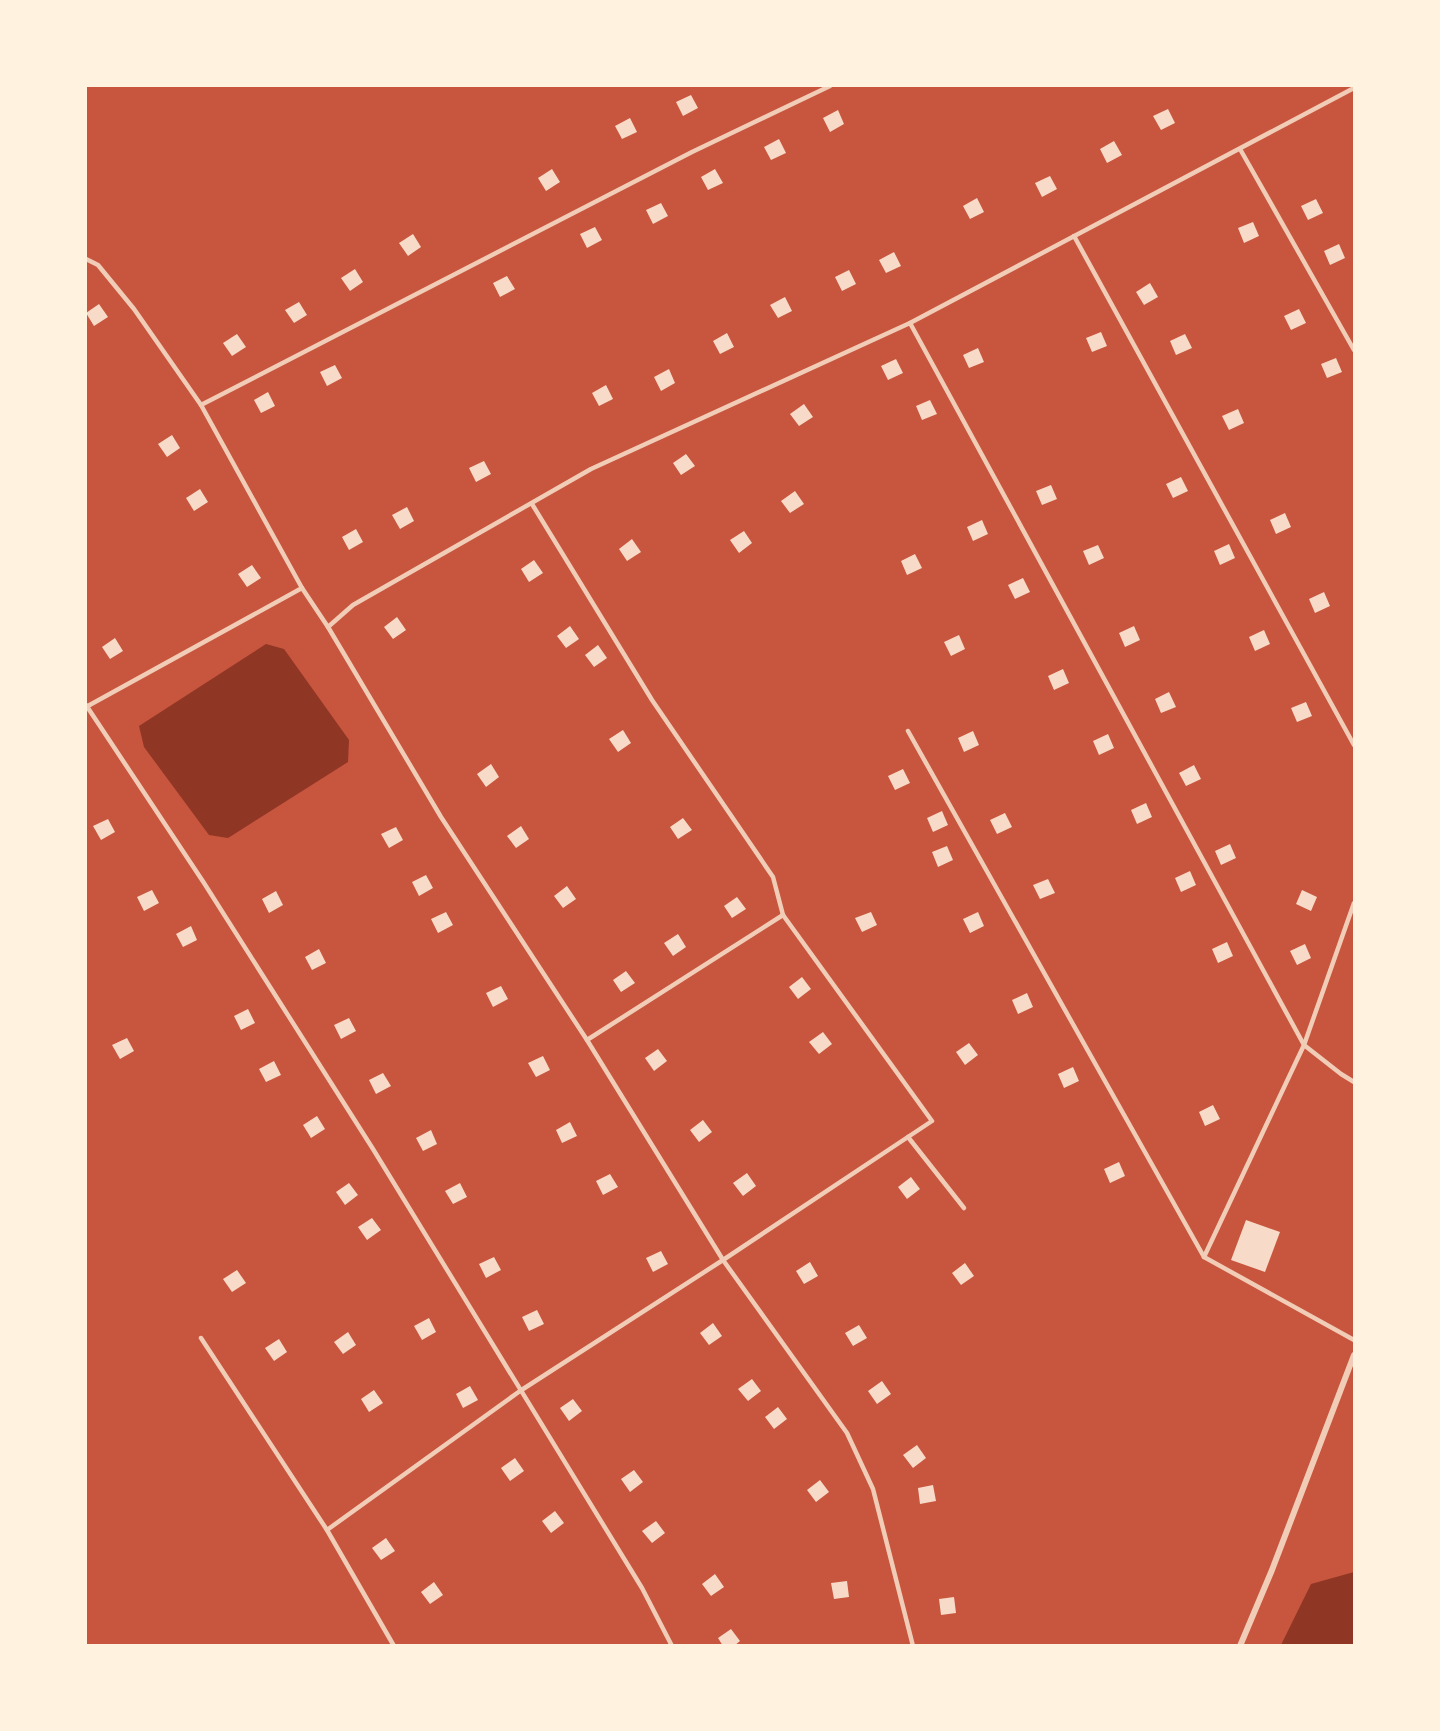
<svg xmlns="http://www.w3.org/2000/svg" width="1440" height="1731" font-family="Montserrat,sans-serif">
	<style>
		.water { fill: #8f3625 }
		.building { fill: #f7dbc8 }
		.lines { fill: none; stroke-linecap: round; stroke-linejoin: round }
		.service { stroke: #f1ccb7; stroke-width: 4.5 }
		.minor { stroke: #f1ccb7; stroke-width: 6 }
	</style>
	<rect width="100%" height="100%" fill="#c8553d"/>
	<!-- water -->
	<g class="water">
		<polygon points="266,644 284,649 349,740 348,762 228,838 209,835 144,747 139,726"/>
		<polygon points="1354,1572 1354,1645 1281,1645 1311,1584"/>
	</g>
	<!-- building -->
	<g class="building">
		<polygon points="691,95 698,108 683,116 676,102"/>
		<polygon points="1168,109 1175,123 1161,130 1153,116"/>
		<polygon points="838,110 844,124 830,132 823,118"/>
		<polygon points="630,118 637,132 622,139 615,126"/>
		<polygon points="779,139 786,153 771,160 764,147"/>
		<polygon points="1114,141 1122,155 1107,163 1100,149"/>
		<polygon points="552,169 560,182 546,191 538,178"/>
		<polygon points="715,169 723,183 708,190 701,177"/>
		<polygon points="1050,176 1057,189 1042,197 1035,183"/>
		<polygon points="977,198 984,212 970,219 963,206"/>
		<polygon points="1316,199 1323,213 1308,220 1301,206"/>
		<polygon points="661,203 668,216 653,224 646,210"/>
		<polygon points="1253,222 1259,236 1244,243 1238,228"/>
		<polygon points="595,227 602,240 587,248 580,234"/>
		<polygon points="413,234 421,247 408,256 399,243"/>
		<polygon points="1339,244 1345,258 1330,265 1324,251"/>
		<polygon points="894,252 901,266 886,273 879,260"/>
		<polygon points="355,269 363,282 350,291 341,278"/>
		<polygon points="849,270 856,284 842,291 835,277"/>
		<polygon points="507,276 515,289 500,297 493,283"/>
		<polygon points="1150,283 1158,297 1144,305 1136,292"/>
		<polygon points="785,297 792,311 778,318 770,305"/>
		<polygon points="299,302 307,315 294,323 285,310"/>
		<polygon points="99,304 108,317 94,326 86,313"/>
		<polygon points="1299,309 1306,323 1291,330 1284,316"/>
		<polygon points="1101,332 1107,346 1092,352 1086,338"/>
		<polygon points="727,333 734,347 720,354 713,341"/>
		<polygon points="237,334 246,347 232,356 223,343"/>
		<polygon points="1185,334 1192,348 1176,355 1170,341"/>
		<polygon points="978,348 984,362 969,368 963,355"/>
		<polygon points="1336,358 1342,372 1327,378 1321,364"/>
		<polygon points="896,359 903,373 888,380 881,366"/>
		<polygon points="335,365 342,378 327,386 320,372"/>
		<polygon points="669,369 675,383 661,391 654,377"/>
		<polygon points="606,385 613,399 599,406 592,393"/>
		<polygon points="268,392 275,406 261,413 254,400"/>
		<polygon points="930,400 937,414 922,420 916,406"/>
		<polygon points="804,404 813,417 799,426 790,414"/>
		<polygon points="1238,409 1244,423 1229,430 1222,416"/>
		<polygon points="172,435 180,448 167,457 158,444"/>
		<polygon points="686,454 695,466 681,475 673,463"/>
		<polygon points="484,461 491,474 476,482 469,468"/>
		<polygon points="1181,477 1188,491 1173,498 1166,484"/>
		<polygon points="1051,485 1057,499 1042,505 1036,491"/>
		<polygon points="200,489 208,502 194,511 186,498"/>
		<polygon points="795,491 804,504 790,513 781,501"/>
		<polygon points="407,507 414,521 400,529 392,515"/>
		<polygon points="1285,513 1291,527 1276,534 1270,520"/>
		<polygon points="982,520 988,534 973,541 967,527"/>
		<polygon points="356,529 363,542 349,550 342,537"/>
		<polygon points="744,531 752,543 739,553 730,540"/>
		<polygon points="632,539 641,552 627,561 619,549"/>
		<polygon points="1229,544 1235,558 1220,565 1214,551"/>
		<polygon points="1098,545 1104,558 1089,565 1083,551"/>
		<polygon points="915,554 922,568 907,575 901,561"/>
		<polygon points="534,560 543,573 529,582 521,569"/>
		<polygon points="252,565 261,578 247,587 238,574"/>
		<polygon points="1023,578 1030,592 1015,599 1008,585"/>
		<polygon points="1324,592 1330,606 1315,613 1309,599"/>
		<polygon points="397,617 406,630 393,639 384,627"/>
		<polygon points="570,626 579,639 566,648 557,636"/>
		<polygon points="1134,626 1140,640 1125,647 1119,633"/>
		<polygon points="1264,630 1270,644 1255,651 1249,637"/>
		<polygon points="959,635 965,649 951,656 944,642"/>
		<polygon points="115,638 123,651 110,659 102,647"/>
		<polygon points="598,645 607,658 594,667 585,655"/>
		<polygon points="1063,669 1069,683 1054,690 1048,676"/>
		<polygon points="1169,692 1176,707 1161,713 1155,699"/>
		<polygon points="1306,702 1312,716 1297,722 1291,708"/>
		<polygon points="623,730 631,743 618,752 609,739"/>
		<polygon points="973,731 979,745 964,752 958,738"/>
		<polygon points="1108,734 1114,748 1099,755 1093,741"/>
		<polygon points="491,764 499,777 486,787 477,774"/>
		<polygon points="1194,765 1201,779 1186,786 1179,773"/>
		<polygon points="903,769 910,783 895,790 888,776"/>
		<polygon points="1146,803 1152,817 1137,824 1131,810"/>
		<polygon points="942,811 948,825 933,832 927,818"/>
		<polygon points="1005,813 1012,827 997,834 990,820"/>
		<polygon points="683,818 692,830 678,839 670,827"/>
		<polygon points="108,819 115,832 101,840 93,826"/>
		<polygon points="521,826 529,839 516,848 507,836"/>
		<polygon points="396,827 403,840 389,848 381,834"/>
		<polygon points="1230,844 1236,858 1221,865 1215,851"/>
		<polygon points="947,846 953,860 938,867 932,852"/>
		<polygon points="1190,871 1196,885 1181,892 1175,878"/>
		<polygon points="426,875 433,888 419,896 412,882"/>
		<polygon points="1048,879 1055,893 1040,899 1033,885"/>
		<polygon points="567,886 576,899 563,908 554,896"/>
		<polygon points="152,890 159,903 144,911 137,897"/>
		<polygon points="1302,890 1317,897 1311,911 1296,904"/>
		<polygon points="276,891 283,905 269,913 262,899"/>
		<polygon points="737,897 746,909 732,918 724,906"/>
		<polygon points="446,912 453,925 438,933 431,919"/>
		<polygon points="871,912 877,925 862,932 855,918"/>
		<polygon points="978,912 984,926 970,933 963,919"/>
		<polygon points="191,926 197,940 183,947 176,934"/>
		<polygon points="678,934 686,947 673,956 664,943"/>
		<polygon points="1227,942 1233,956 1218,963 1212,949"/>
		<polygon points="1305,944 1311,958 1297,965 1290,951"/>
		<polygon points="319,949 326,963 312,970 305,957"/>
		<polygon points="626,971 635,983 621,992 613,980"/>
		<polygon points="802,977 811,989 798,999 789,987"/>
		<polygon points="501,986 508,999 493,1007 486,993"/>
		<polygon points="1027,993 1033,1007 1018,1014 1012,1000"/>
		<polygon points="248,1009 255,1023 241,1030 234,1016"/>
		<polygon points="349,1018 356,1031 341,1039 334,1025"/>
		<polygon points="823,1032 832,1044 819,1054 809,1042"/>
		<polygon points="127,1038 134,1051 120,1059 112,1045"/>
		<polygon points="969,1043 978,1055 965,1065 956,1052"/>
		<polygon points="658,1049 667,1061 654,1071 645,1058"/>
		<polygon points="543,1056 550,1070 536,1077 528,1063"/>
		<polygon points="274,1061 281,1075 266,1082 259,1069"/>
		<polygon points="1073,1067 1079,1081 1064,1088 1058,1074"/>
		<polygon points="383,1073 391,1086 376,1094 369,1080"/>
		<polygon points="1213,1105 1220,1119 1205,1126 1199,1112"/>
		<polygon points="317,1116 325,1129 311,1138 303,1125"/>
		<polygon points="703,1120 712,1132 699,1142 690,1130"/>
		<polygon points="570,1122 577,1136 562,1143 556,1130"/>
		<polygon points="431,1130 437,1144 423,1151 416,1138"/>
		<polygon points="1119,1162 1125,1176 1110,1183 1104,1169"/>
		<polygon points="747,1173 756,1186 743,1196 733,1183"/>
		<polygon points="610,1174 618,1187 603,1195 596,1181"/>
		<polygon points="911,1177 920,1189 907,1199 898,1187"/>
		<polygon points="349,1183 358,1195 345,1205 336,1192"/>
		<polygon points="460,1183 467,1197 453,1204 445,1191"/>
		<polygon points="372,1218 381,1230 367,1240 358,1227"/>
		<polygon points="1246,1220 1280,1232 1265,1272 1231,1260"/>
		<polygon points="661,1251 668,1264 653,1272 646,1258"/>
		<polygon points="494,1257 501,1270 486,1278 479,1264"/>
		<polygon points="810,1262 818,1276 804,1284 796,1271"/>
		<polygon points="965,1263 974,1276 961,1285 952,1273"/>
		<polygon points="237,1270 246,1283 232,1292 223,1279"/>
		<polygon points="537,1310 544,1324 529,1331 522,1317"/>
		<polygon points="429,1318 436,1332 422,1340 414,1326"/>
		<polygon points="713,1323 722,1336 709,1345 700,1333"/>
		<polygon points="859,1325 867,1338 853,1346 845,1333"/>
		<polygon points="348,1332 356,1345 343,1354 334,1342"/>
		<polygon points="279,1339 287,1352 274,1361 265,1348"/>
		<polygon points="752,1379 761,1391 748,1401 738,1389"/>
		<polygon points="882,1381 891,1394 877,1404 868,1391"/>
		<polygon points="470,1386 478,1400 463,1408 456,1394"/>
		<polygon points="374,1390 383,1403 369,1412 361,1399"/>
		<polygon points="573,1399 582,1411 569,1421 560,1408"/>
		<polygon points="778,1407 787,1419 774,1429 765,1417"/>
		<polygon points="917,1445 926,1458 913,1468 903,1455"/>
		<polygon points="515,1458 524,1471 510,1481 501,1468"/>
		<polygon points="634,1470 643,1482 630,1492 621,1479"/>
		<polygon points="820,1480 829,1492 816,1502 807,1490"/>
		<polygon points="933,1485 936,1501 920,1504 918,1488"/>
		<polygon points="555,1511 564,1523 551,1533 542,1521"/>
		<polygon points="656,1521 665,1533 652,1543 642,1531"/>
		<polygon points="386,1538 395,1551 381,1560 372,1548"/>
		<polygon points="715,1574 724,1587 711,1596 702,1584"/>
		<polygon points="847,1581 849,1597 834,1599 831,1583"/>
		<polygon points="434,1582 443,1595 430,1604 421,1592"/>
		<polygon points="954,1597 956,1613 941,1615 939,1599"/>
		<polygon points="731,1629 740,1641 734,1646 723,1646 718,1638"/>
	</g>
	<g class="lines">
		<!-- service -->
		<g class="service">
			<polyline points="1240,149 1354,350"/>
			<polyline points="1074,236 1354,745"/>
			<polyline points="86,259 98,265 134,309 201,405 302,588 328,627 441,817 587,1040 723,1260 847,1433 873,1489 913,1646"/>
			<polyline points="910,323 1304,1045 1341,1074 1354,1082"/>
			<polyline points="201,405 692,152 830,86"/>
			<polyline points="328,627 353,605 591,469 910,323 1354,88"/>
			<polyline points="86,705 204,883 373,1149 642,1588 672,1646"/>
			<polyline points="86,707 302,588"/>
			<polyline points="908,731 1204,1257 1354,1340"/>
			<polyline points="587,1040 783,915"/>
			<polyline points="908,1137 964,1208"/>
			<polyline points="1204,1257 1304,1045 1354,903"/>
			<polyline points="201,1338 327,1530 394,1646"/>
			<polyline points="327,1530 520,1391 723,1260 932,1121 783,915 773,877 652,700 532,504"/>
		</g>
		<!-- minor -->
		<polyline class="minor" points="1240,1646 1272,1570 1354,1355"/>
	</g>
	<!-- border -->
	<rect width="1440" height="1731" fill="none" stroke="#fff3e0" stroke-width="174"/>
</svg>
